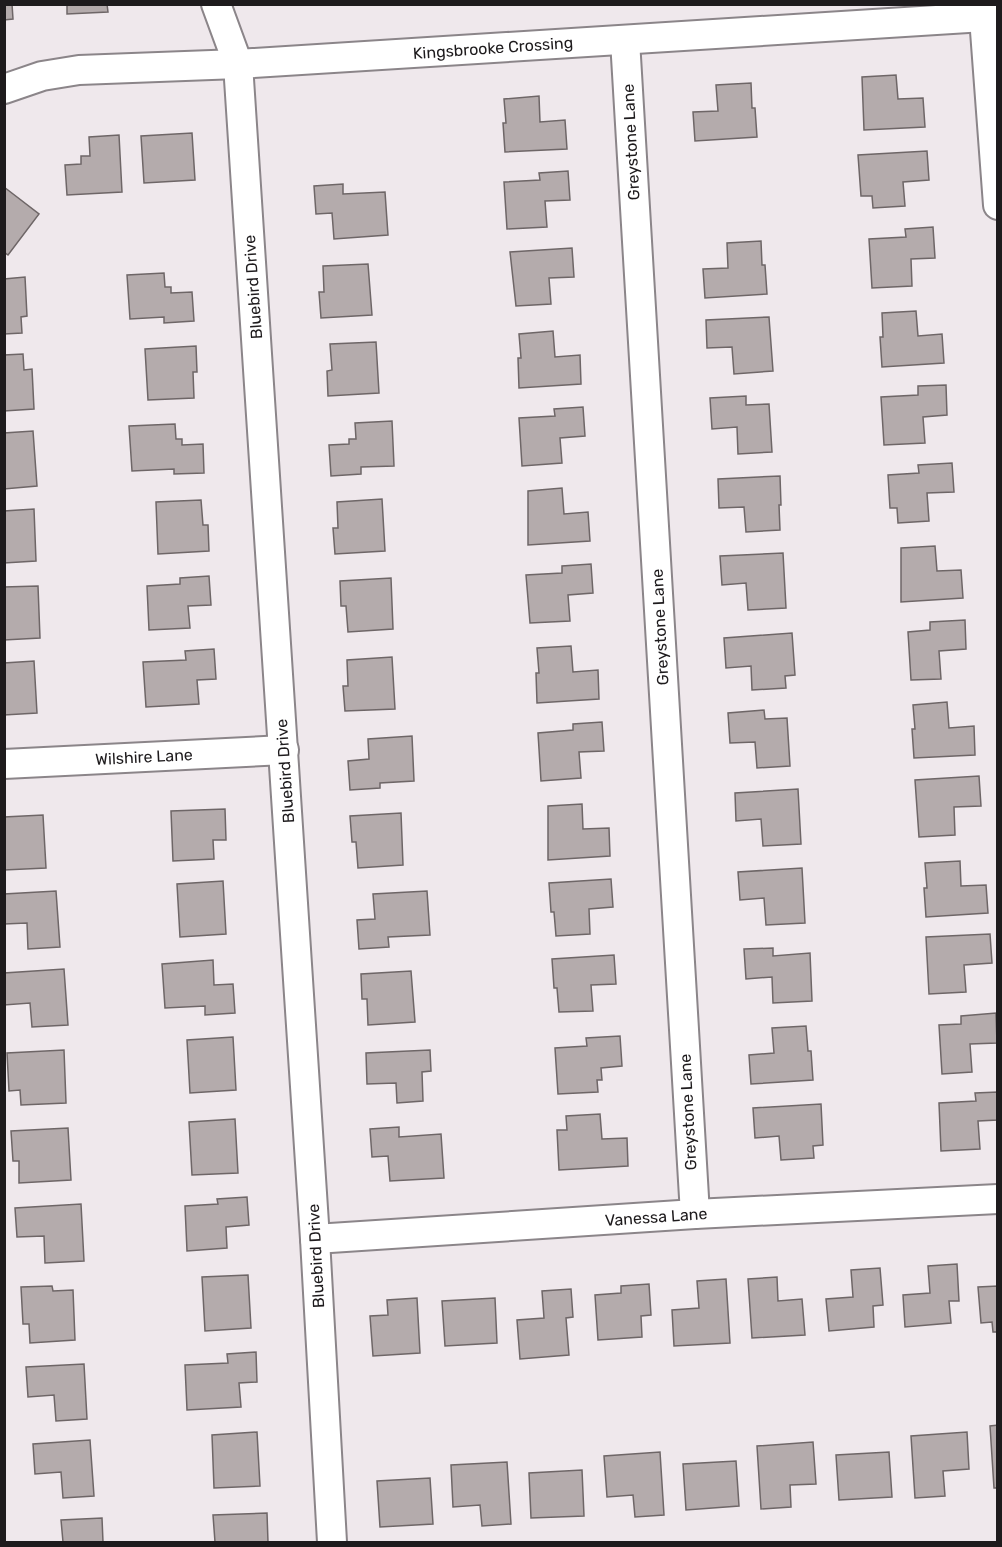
<svg xmlns="http://www.w3.org/2000/svg" width="1002" height="1547" font-family="Rubik,sans-serif">
	<style>
		.building { fill: #b4abac; stroke: #6e6667; stroke-width: 1.5 }
		.lines { fill: none; stroke-linecap: round; stroke-linejoin: round }
		.street-casing { stroke: #8b8589; stroke-width: 32 }
		.street { stroke: #fff; stroke-width: 28 }
		.labels { text-anchor: middle; dominant-baseline: central; stroke-width: 5; stroke-linejoin: round; paint-order: stroke }
		.street-label { font-size: 16px; fill: #1e1b1d; stroke: #fff }
	</style>
	<rect width="100%" height="100%" fill="#efe8ec"/>
	<!-- building -->
	<g class="building">
		<polygon points="4,4 12,4 13,19 4,20"/>
		<polygon points="67,4 107,4 108,12 67,14"/>
		<polygon points="896,75 898,99 923,98 925,127 864,130 862,77"/>
		<polygon points="751,83 752,108 755,108 757,137 695,141 693,112 718,111 716,85"/>
		<polygon points="539,96 540,122 565,120 567,149 505,152 503,123 506,123 504,99"/>
		<polygon points="192,133 195,180 144,183 141,136"/>
		<polygon points="119,135 122,192 67,195 65,165 81,164 81,156 90,156 89,137"/>
		<polygon points="927,151 929,180 903,182 905,206 873,208 872,196 861,196 858,155"/>
		<polygon points="568,171 570,200 545,201 547,227 507,229 504,182 540,180 539,173"/>
		<polygon points="343,184 343,194 385,192 388,235 334,239 332,213 316,214 314,186"/>
		<polygon points="4,187 39,214 8,255 4,252"/>
		<polygon points="933,227 935,258 911,259 912,286 872,288 869,239 906,237 905,229"/>
		<polygon points="761,241 762,265 765,265 767,294 705,298 703,269 728,268 727,243"/>
		<polygon points="572,248 574,277 549,278 551,304 516,306 510,252"/>
		<polygon points="368,264 372,315 321,318 319,292 324,292 323,266"/>
		<polygon points="164,273 165,287 171,287 171,293 192,292 194,321 164,323 164,317 130,319 127,275"/>
		<polygon points="25,277 27,316 21,317 22,333 4,334 4,279"/>
		<polygon points="916,311 918,336 942,334 944,363 882,367 880,337 883,337 882,313"/>
		<polygon points="769,317 773,371 734,374 732,347 707,348 706,320"/>
		<polygon points="553,331 555,357 580,355 581,384 519,388 518,358 521,358 519,334"/>
		<polygon points="376,342 379,393 328,396 327,371 332,370 330,344"/>
		<polygon points="196,346 197,372 193,372 194,398 148,400 145,349"/>
		<polygon points="23,354 24,370 32,369 34,409 4,411 4,355"/>
		<polygon points="946,385 947,415 923,417 925,443 884,445 881,397 918,395 918,386"/>
		<polygon points="746,396 746,405 769,404 772,452 738,454 737,427 712,429 710,398"/>
		<polygon points="583,407 585,436 560,438 562,463 522,466 519,418 555,416 554,409"/>
		<polygon points="392,421 394,466 361,467 361,474 331,476 329,445 349,444 349,439 356,439 355,423"/>
		<polygon points="175,424 176,439 182,439 182,445 203,444 204,473 174,474 174,469 132,471 129,426"/>
		<polygon points="33,431 37,486 4,489 4,433"/>
		<polygon points="952,463 954,492 927,493 929,521 898,523 897,508 890,508 888,475 919,473 918,465"/>
		<polygon points="780,476 781,505 779,505 780,530 746,532 744,507 719,508 718,479"/>
		<polygon points="562,488 564,514 588,512 590,541 528,545 528,491"/>
		<polygon points="382,499 385,551 335,554 333,528 338,528 337,502"/>
		<polygon points="201,500 203,525 208,525 209,551 158,554 156,502"/>
		<polygon points="34,509 36,561 4,563 4,511"/>
		<polygon points="935,546 937,571 961,570 963,598 901,602 901,548"/>
		<polygon points="783,553 786,608 748,610 746,583 722,585 720,556"/>
		<polygon points="591,564 593,593 568,595 570,621 530,623 526,575 562,573 562,566"/>
		<polygon points="209,576 211,605 188,606 190,628 149,630 147,586 180,584 180,578"/>
		<polygon points="391,578 393,629 348,632 346,606 341,606 340,581"/>
		<polygon points="38,586 40,638 4,640 4,587"/>
		<polygon points="965,620 966,649 939,651 941,679 911,680 908,632 930,630 930,622"/>
		<polygon points="792,633 795,675 785,676 786,688 752,690 751,666 726,668 724,638"/>
		<polygon points="571,646 573,672 598,670 599,699 537,703 536,673 539,673 537,648"/>
		<polygon points="214,649 216,679 197,680 199,704 146,707 143,662 186,660 185,651"/>
		<polygon points="392,657 395,709 345,711 343,686 348,686 347,660"/>
		<polygon points="34,661 37,713 4,715 4,663"/>
		<polygon points="947,702 949,728 974,726 975,755 914,758 912,729 915,729 913,705"/>
		<polygon points="764,710 765,719 787,718 790,766 757,768 755,742 730,743 728,713"/>
		<polygon points="602,722 604,751 579,752 581,778 541,781 538,733 573,730 573,724"/>
		<polygon points="412,736 414,781 380,783 380,788 350,790 348,761 369,759 368,739"/>
		<polygon points="979,776 981,806 954,807 955,835 919,837 915,780"/>
		<polygon points="798,789 801,844 763,846 761,819 736,821 735,793"/>
		<polygon points="582,804 583,829 609,828 610,856 548,860 548,806"/>
		<polygon points="225,809 226,840 213,840 214,859 173,861 171,811"/>
		<polygon points="401,813 403,865 358,868 356,842 352,842 350,816"/>
		<polygon points="43,815 46,868 4,870 4,817"/>
		<polygon points="960,861 961,886 986,885 988,913 926,917 924,888 927,888 925,863"/>
		<polygon points="802,868 805,923 766,925 764,898 740,900 738,872"/>
		<polygon points="611,879 613,907 589,909 590,934 556,936 554,912 551,912 549,883"/>
		<polygon points="223,881 226,934 180,937 177,884"/>
		<polygon points="56,891 60,947 28,949 27,923 4,924 4,894"/>
		<polygon points="427,891 430,935 388,937 389,947 359,949 357,920 375,919 373,894"/>
		<polygon points="990,934 992,963 964,965 966,992 929,994 926,937"/>
		<polygon points="773,948 773,956 810,953 812,1001 773,1003 772,977 746,979 744,949"/>
		<polygon points="614,955 616,984 591,985 593,1011 559,1012 557,988 554,988 552,959"/>
		<polygon points="213,960 214,985 233,984 235,1013 205,1015 205,1006 165,1008 162,964"/>
		<polygon points="64,969 68,1025 32,1027 30,1003 4,1005 4,973"/>
		<polygon points="411,971 415,1022 368,1025 367,999 362,999 361,974"/>
		<polygon points="996,1013 997,1043 970,1044 972,1072 942,1074 939,1025 961,1024 961,1016"/>
		<polygon points="806,1026 808,1051 811,1051 813,1080 751,1084 749,1055 774,1053 772,1028"/>
		<polygon points="620,1036 622,1066 601,1068 602,1080 597,1080 598,1092 558,1094 555,1048 587,1046 586,1038"/>
		<polygon points="233,1037 236,1090 190,1093 187,1040"/>
		<polygon points="64,1050 66,1103 21,1105 20,1090 9,1091 7,1053"/>
		<polygon points="430,1050 431,1071 422,1072 423,1101 397,1103 396,1083 367,1084 366,1053"/>
		<polygon points="998,1092 998,1120 978,1121 980,1149 941,1151 939,1103 976,1101 975,1093"/>
		<polygon points="821,1104 823,1145 813,1146 814,1158 781,1160 779,1136 755,1138 753,1108"/>
		<polygon points="600,1114 602,1139 627,1138 628,1166 559,1170 557,1130 567,1130 566,1116"/>
		<polygon points="235,1119 238,1173 192,1175 189,1122"/>
		<polygon points="399,1127 399,1137 441,1134 444,1178 390,1181 388,1156 372,1157 370,1129"/>
		<polygon points="68,1128 71,1180 19,1183 19,1161 13,1161 11,1131"/>
		<polygon points="247,1197 249,1225 226,1227 227,1248 187,1251 185,1206 218,1204 217,1199"/>
		<polygon points="81,1204 84,1261 45,1263 44,1236 17,1237 15,1208"/>
		<polygon points="957,1264 959,1301 949,1301 951,1323 905,1327 903,1295 930,1293 928,1266"/>
		<polygon points="880,1268 883,1305 873,1306 874,1327 829,1331 826,1299 853,1297 851,1270"/>
		<polygon points="248,1275 251,1328 205,1331 202,1277"/>
		<polygon points="777,1277 778,1301 802,1299 805,1335 752,1338 748,1279"/>
		<polygon points="726,1279 730,1343 674,1346 672,1310 699,1308 697,1281"/>
		<polygon points="649,1284 651,1315 641,1316 642,1337 598,1340 595,1295 621,1293 621,1286"/>
		<polygon points="52,1286 53,1291 73,1290 75,1340 30,1343 29,1324 23,1324 21,1287"/>
		<polygon points="998,1286 998,1332 993,1332 992,1322 981,1323 978,1287"/>
		<polygon points="571,1289 573,1317 566,1318 569,1355 520,1359 517,1320 544,1318 542,1291"/>
		<polygon points="417,1298 420,1353 373,1356 370,1316 388,1315 387,1300"/>
		<polygon points="495,1298 497,1343 445,1346 442,1301"/>
		<polygon points="256,1352 257,1382 239,1383 241,1407 187,1410 185,1365 228,1363 227,1354"/>
		<polygon points="84,1364 87,1419 56,1421 54,1395 28,1397 26,1367"/>
		<polygon points="998,1425 998,1488 994,1488 990,1426"/>
		<polygon points="257,1432 260,1486 214,1488 212,1435"/>
		<polygon points="967,1432 969,1469 943,1471 945,1496 915,1498 911,1436"/>
		<polygon points="90,1440 94,1496 63,1498 61,1472 35,1474 33,1444"/>
		<polygon points="813,1442 816,1484 790,1485 791,1507 761,1509 757,1446"/>
		<polygon points="660,1452 664,1515 635,1517 633,1495 607,1497 604,1456"/>
		<polygon points="889,1452 892,1497 839,1500 836,1455"/>
		<polygon points="736,1461 739,1506 686,1510 683,1464"/>
		<polygon points="507,1462 511,1524 482,1526 480,1505 453,1507 451,1465"/>
		<polygon points="582,1470 584,1516 531,1518 529,1473"/>
		<polygon points="430,1478 433,1524 380,1527 377,1481"/>
		<polygon points="267,1513 268,1542 215,1542 213,1515"/>
		<polygon points="102,1518 103,1542 63,1542 61,1520"/>
	</g>
	<g class="lines">
		<defs>
			<g id="street">
				<polyline points="216,4 238,64 315,1239 332,1542"/>
				<polyline points="983,4 998,205"/>
				<polyline points="625,40 695,1214"/>
				<polyline points="4,89 42,76 79,70 238,64 984,17"/>
				<polyline points="4,764 284,750"/>
				<polyline points="315,1239 695,1214 998,1199"/>
			</g>
		</defs>
		<!-- street casing -->
		<use href="#street" class="street-casing"/>
		<!-- street -->
		<use href="#street" class="street"/>
	</g>
	<g class="labels">
		<!-- street labels -->
		<g class="street-label">
			<text transform="translate(493 48) rotate(-4)">Kingsbrooke Crossing</text>
			<text transform="translate(631 142) rotate(-93)">Greystone Lane</text>
			<text transform="translate(253 287) rotate(-94)">Bluebird Drive</text>
			<text transform="translate(660 627) rotate(-93)">Greystone Lane</text>
			<text transform="translate(144 757) rotate(-3)">Wilshire Lane</text>
			<text transform="translate(285 771) rotate(-94)">Bluebird Drive</text>
			<text transform="translate(688 1112) rotate(-93)">Greystone Lane</text>
			<text transform="translate(656 1217) rotate(-4)">Vanessa Lane</text>
			<text transform="translate(316 1256) rotate(-93)">Bluebird Drive</text>
		</g>
	</g>
	<!-- border -->
	<rect width="1002" height="1547" fill="none" stroke="#1e1b1d" stroke-width="12"/>
</svg>
